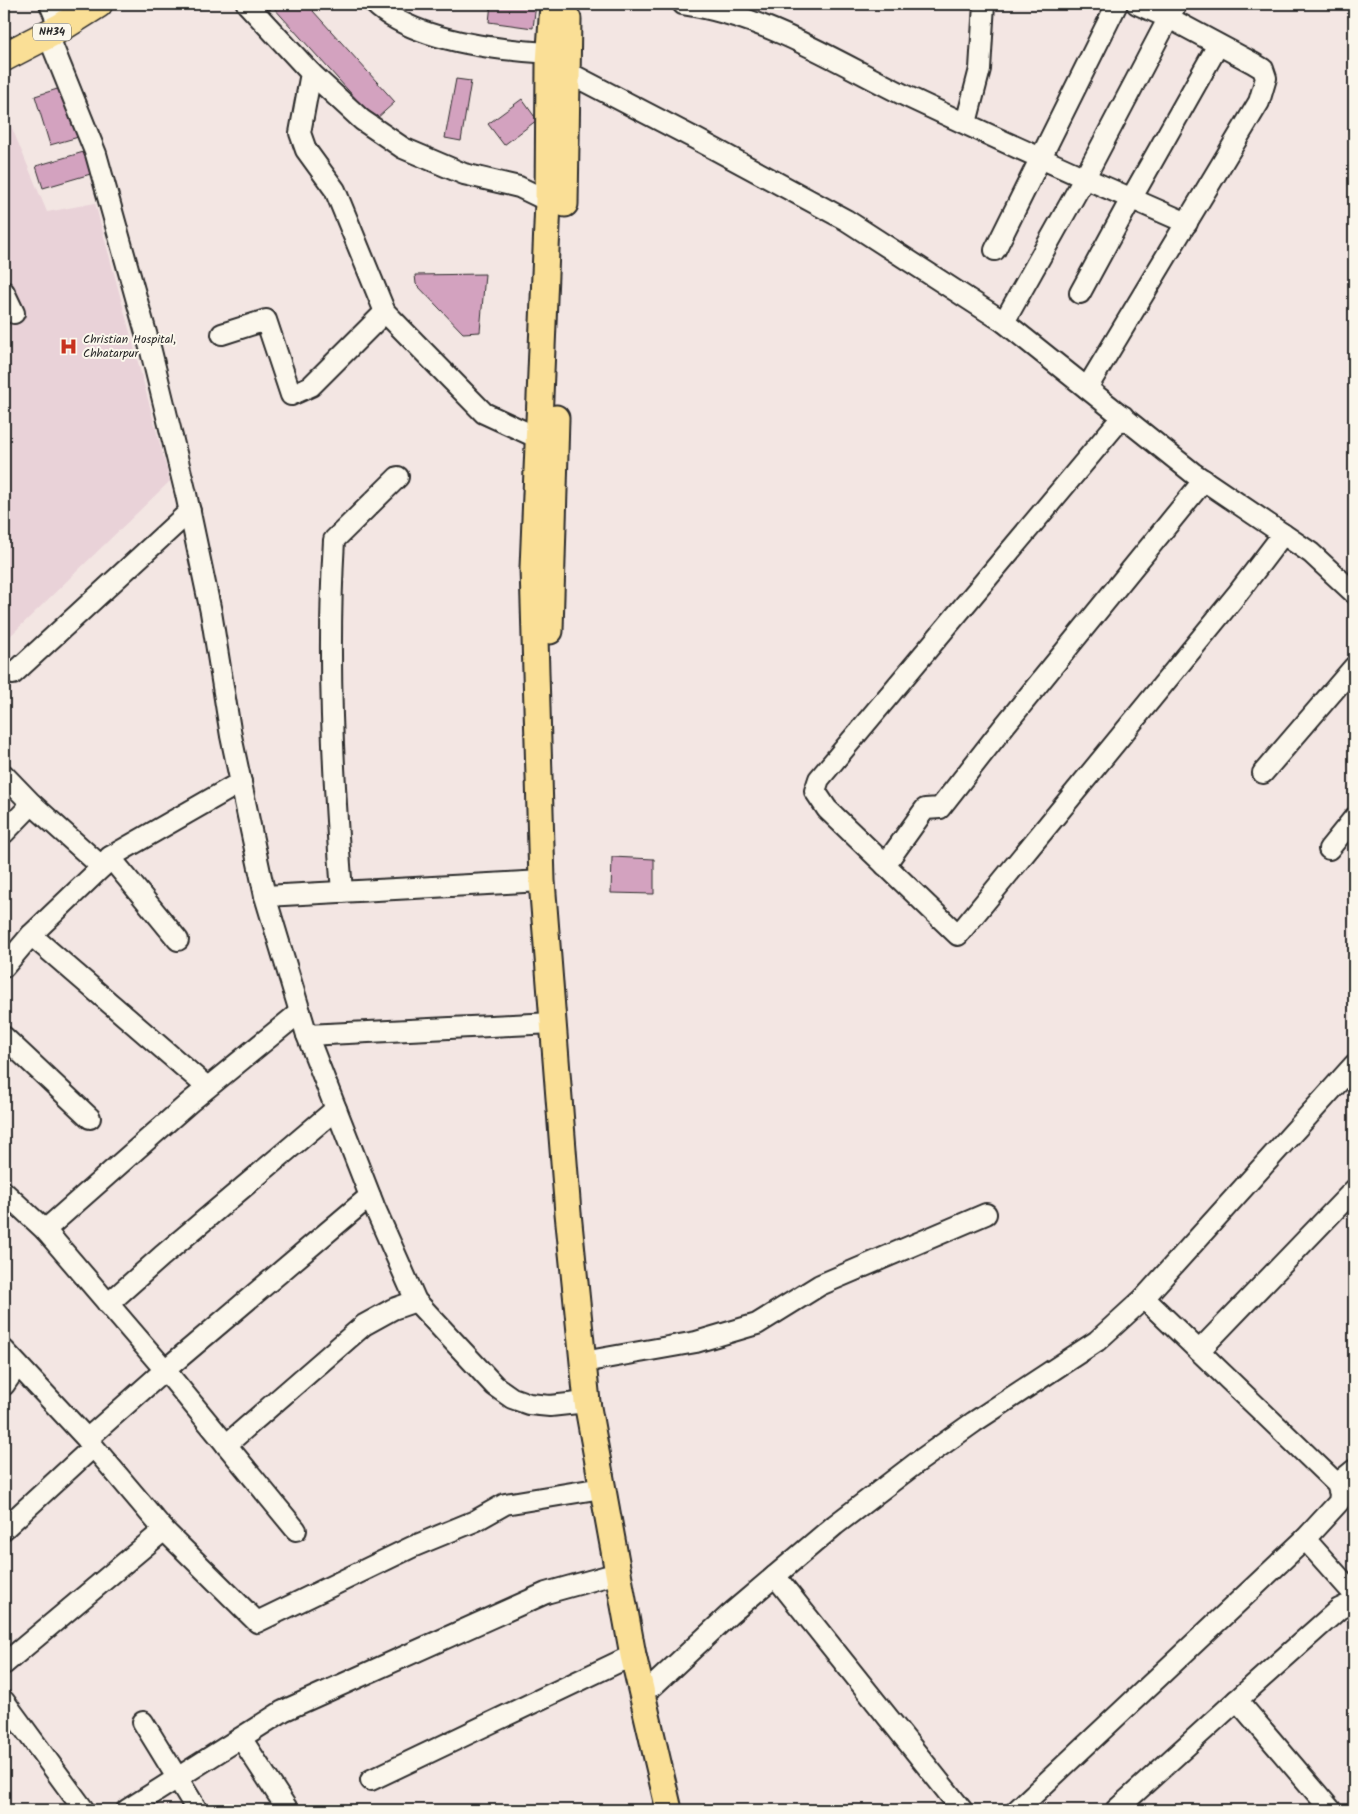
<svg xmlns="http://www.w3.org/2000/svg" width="1358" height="1814" font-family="Kalam,sans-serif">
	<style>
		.built { fill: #e9d2d8 }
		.building { fill: #d3a2bf; stroke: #2b2b2b }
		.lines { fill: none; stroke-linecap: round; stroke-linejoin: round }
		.minor-casing { stroke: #2b2b2b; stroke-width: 24 }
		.major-casing { stroke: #2b2b2b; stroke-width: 29 }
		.highway-casing { stroke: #2b2b2b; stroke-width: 31 }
		.minor { stroke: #fbf7ec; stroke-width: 20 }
		.major { stroke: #fadf96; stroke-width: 25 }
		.highway { stroke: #fadf96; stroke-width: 28 }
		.labels { text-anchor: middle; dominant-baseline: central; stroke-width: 4; stroke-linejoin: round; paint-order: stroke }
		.shield { fill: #fbf7ec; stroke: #696865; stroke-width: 1 }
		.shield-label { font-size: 11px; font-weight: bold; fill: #2b2b2b }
		.poi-label { font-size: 12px; fill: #2b2b2b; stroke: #fbf7ec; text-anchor: start }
	</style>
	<rect width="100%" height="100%" fill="#f3e6e3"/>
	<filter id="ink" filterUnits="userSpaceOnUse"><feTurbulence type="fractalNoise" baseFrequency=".02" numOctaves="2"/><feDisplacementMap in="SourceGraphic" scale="10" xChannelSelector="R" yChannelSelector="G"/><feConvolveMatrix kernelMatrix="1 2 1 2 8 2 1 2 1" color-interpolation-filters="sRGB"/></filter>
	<g filter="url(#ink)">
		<!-- built -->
		<polygon class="built" points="4,109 47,212 95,203 170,481 4,642"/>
		<!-- building -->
		<g class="building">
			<polygon points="265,4 316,4 318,6 313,11 395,102 375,120 273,7 270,10"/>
			<polygon points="491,4 536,4 533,28 489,22"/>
			<polygon points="456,79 471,81 461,141 445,138"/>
			<polygon points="67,86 82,136 50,145 35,96"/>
			<polygon points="522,99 537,120 504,145 488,124"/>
			<polygon points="87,151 94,173 43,188 36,166"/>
			<polygon points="485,274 480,332 463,333 416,284 415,275"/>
			<polygon points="612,857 654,859 654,894 611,893"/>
		</g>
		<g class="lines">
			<defs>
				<g id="minor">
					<polyline points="50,4 60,28"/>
					<polyline points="247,4 311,73 300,133 306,150 335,190 385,312 484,413 538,438"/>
					<path d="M375 4C414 41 498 50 550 53"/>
					<path d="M683 4C766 16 833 60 906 96 999 140 1092 182 1187 223"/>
					<polyline points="48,35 96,154 151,351 186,494 211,612 231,736 265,896 307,1035 374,1206 416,1301 495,1386 512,1398 529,1404 550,1406 587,1402"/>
					<polyline points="311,73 362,120 403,148 464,174 519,187 548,201"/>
					<polyline points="556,73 567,72 698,140 846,220 1004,322 1193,473 1311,553 1354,593"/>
					<polyline points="966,123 980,69 984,4"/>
					<polyline points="995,250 1117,4"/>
					<polyline points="4,292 14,313"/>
					<polyline points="1080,293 1131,199 1218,45"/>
					<polyline points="1004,322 1084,179 1176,4"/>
					<polyline points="222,334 266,320 291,395 311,386 385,312"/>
					<polyline points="1087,388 1259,102 1266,78 1263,69 1253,63 1169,18 1137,4"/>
					<polyline points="1123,416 819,779 815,791 827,809 958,935 1238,593 1283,534"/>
					<polyline points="13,674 190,511"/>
					<polyline points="1263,773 1354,667"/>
					<polyline points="4,775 32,804"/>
					<polyline points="4,833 32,804 102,867"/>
					<polyline points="1329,849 1354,818"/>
					<polyline points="110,857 241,782"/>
					<polyline points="885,865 925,809 940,808 1005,725 1204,480"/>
					<path d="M342 892C333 775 327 657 334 540L398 477"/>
					<polyline points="265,896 542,881"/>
					<polyline points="31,935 102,867 110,857 178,940"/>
					<polyline points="4,967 31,935 207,1087"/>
					<polyline points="307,1035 553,1023"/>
					<polyline points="4,1037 90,1118"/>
					<polyline points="1354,1065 1144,1298 1337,1484 1340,1494 1339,1502 1305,1539 1354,1594"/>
					<polyline points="4,1192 45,1230 165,1370 370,1196"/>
					<polyline points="45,1230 190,1102 300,1012"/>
					<polyline points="108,1304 162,1256 336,1109"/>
					<polyline points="4,1350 87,1439 164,1530 257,1622 412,1547 475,1521 505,1504 602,1488"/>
					<polyline points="1199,1351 1354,1190"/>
					<polyline points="583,1362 696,1342 757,1324 820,1285 986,1214"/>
					<polyline points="4,1385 17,1366"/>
					<polyline points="87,1439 165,1370 296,1530"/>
					<polyline points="226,1445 364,1325 393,1309 416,1301"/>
					<polyline points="1337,1484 1354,1470"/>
					<polyline points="4,1529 93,1447"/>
					<polyline points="775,1576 962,1810"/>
					<polyline points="4,1664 164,1530"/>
					<polyline points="653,1686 729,1615 835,1525 915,1464 974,1422 1097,1341 1144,1298"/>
					<polyline points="4,1701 84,1810"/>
					<polyline points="143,1722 197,1810"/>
					<polyline points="241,1738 288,1810"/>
					<polyline points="371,1780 633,1655"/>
					<polyline points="127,1810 283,1711 546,1593 618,1573"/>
					<polyline points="1017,1810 1305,1539"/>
					<polyline points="1116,1810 1237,1700"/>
					<polyline points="1331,1810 1237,1700 1339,1609 1354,1602"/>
				</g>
				<g id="major">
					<polyline points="553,4 549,64 548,201 533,568 542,881 568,1213 587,1402 633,1655 669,1810"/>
					<polyline points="565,204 568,19"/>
					<polyline points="550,631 556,418"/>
				</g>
				<polyline id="highway" points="4,57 60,28 98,4"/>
			</defs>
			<!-- minor casing -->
			<use href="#minor" class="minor-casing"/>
			<!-- major casing -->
			<use href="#major" class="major-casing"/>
			<!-- highway casing -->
			<use href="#highway" class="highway-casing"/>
			<!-- minor -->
			<use href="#minor" class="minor"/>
			<!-- major -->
			<use href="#major" class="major"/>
			<!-- highway -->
			<use href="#highway" class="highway"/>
		</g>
	</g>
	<!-- icons -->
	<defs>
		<symbol id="hospital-bare" viewBox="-9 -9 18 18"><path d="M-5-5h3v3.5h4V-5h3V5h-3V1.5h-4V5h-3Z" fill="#c8321e" stroke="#fbf7ec" stroke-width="2.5" paint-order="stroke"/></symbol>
	</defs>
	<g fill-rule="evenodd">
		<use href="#hospital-bare" x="56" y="334" width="25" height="25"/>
	</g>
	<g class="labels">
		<!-- shield labels -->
		<rect class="shield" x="33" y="23.5" width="38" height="17" rx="4"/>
		<g class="shield-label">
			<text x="52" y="32">NH34</text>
		</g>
		<!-- poi labels -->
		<g class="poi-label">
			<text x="83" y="339">Christian Hospital,<tspan x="83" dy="14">Chhatarpur</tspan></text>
		</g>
	</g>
	<!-- margin -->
	<rect width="1358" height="1814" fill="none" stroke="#fbf7ec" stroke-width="20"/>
	<rect x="10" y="10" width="1338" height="1794" fill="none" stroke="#2b2b2b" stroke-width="2" filter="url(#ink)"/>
</svg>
